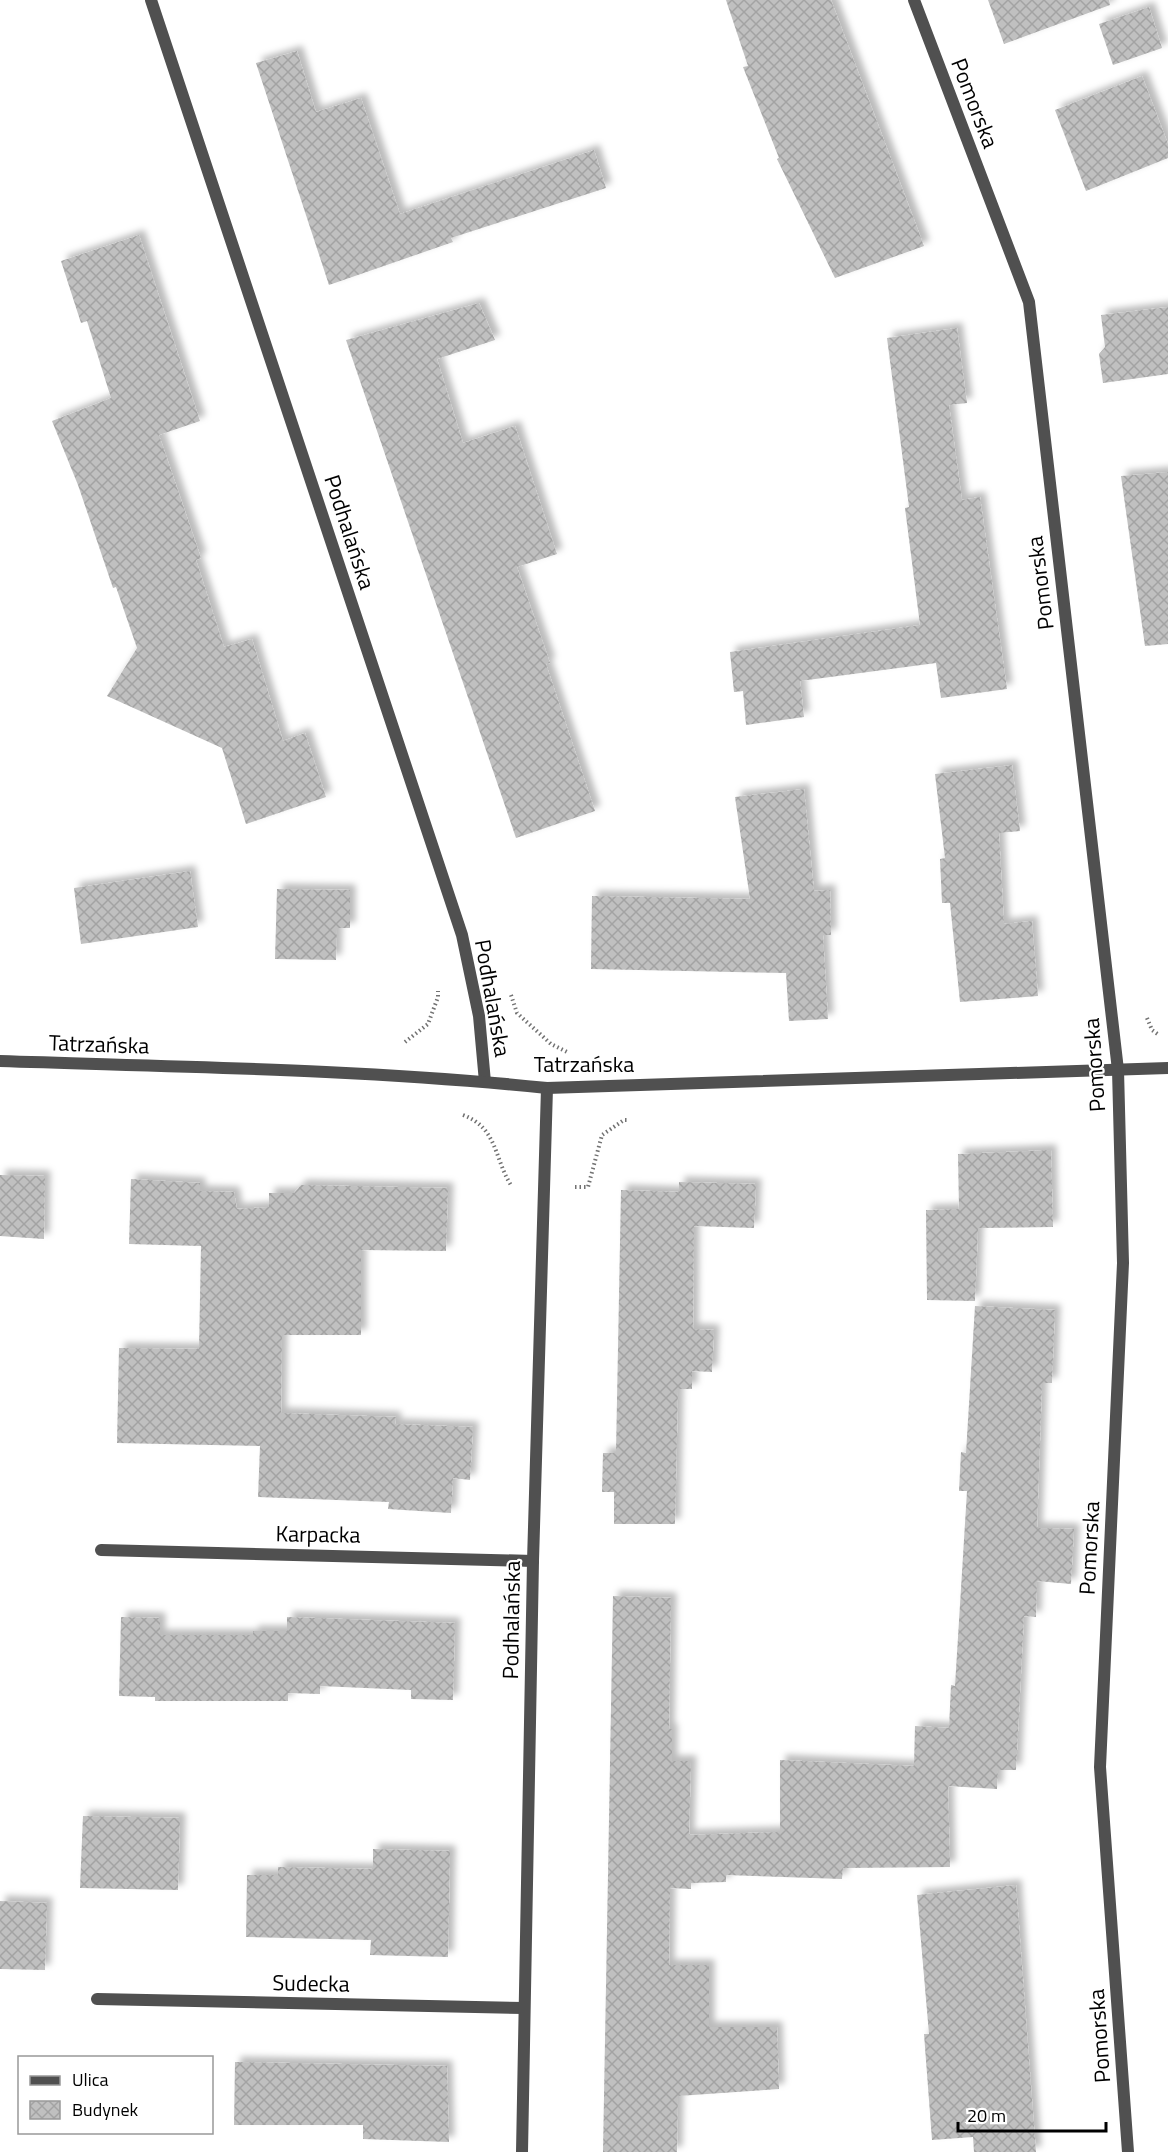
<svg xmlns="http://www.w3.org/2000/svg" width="1168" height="2152" font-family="'Titillium Web',sans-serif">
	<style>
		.building { fill: url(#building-cross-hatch); filter: url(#shadow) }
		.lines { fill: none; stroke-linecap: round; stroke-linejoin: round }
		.path { stroke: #727272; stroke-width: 4; stroke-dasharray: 1.5 3; stroke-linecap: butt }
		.minor { stroke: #505050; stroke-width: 12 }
		.labels { text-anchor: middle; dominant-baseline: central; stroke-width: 4.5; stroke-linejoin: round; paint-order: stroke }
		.street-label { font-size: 22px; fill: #000; stroke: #fff }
	</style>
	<defs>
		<pattern id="building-cross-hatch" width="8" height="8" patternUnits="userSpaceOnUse" patternTransform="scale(1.5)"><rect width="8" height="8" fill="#c0c0c0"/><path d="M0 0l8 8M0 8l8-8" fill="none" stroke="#a3a3a3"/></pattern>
		<filter id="shadow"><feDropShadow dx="5.5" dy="-5.5" stdDeviation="3" flood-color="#0004"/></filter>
	</defs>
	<rect width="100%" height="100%" fill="#fff"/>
	<!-- building -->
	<g class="building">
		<polygon points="726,0 831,0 924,246 835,278 777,159 779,158 743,67 748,66"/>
		<polygon points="988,0 1109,0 1110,5 1004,44"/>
		<polygon points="1149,7 1162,48 1113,65 1099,24"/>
		<polygon points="297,51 316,112 361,98 400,214 594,150 606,188 451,238 453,242 329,285 256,63"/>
		<polygon points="1142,76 1168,144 1168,158 1086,191 1055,110"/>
		<polygon points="139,235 200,421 159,435 201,558 196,560 224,647 252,639 283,741 305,733 326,797 246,824 222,748 107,696 137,648 116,587 113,588 78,485 52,421 111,398 87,321 81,323 61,261"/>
		<polygon points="479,303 495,340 437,359 463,443 515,426 557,554 517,567 550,663 546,664 595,811 516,838 346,340"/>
		<polygon points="1168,307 1168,374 1103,383 1099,354 1105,347 1101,315"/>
		<polygon points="957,328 967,403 949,405 962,500 980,497 1007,689 941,698 936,663 800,681 804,717 746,725 743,691 734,692 730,652 920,625 905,508 909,507 887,338"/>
		<polygon points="1168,472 1168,644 1145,646 1121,476"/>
		<polygon points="1012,765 1020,831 999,833 1004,924 1032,921 1038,996 960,1002 950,903 942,903 940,859 945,858 935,774"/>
		<polygon points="804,789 814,891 830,890 831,935 823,935 828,1019 789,1021 786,973 591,969 592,896 750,899 735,797"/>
		<polygon points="190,871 198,927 81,944 74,888"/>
		<polygon points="277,889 350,890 350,928 337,928 336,960 275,959"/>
		<polygon points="1051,1150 1053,1227 978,1228 975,1301 927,1300 926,1210 959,1209 958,1154"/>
		<polygon points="0,1175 45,1176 44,1239 0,1236"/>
		<polygon points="131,1179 200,1183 200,1191 234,1192 237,1209 269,1207 269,1193 294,1193 301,1185 448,1188 446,1251 361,1250 361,1335 282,1335 281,1413 396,1417 395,1424 473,1427 470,1480 453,1478 451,1513 388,1509 389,1502 258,1497 260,1446 117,1443 119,1348 199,1349 201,1246 129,1244"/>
		<polygon points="679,1182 756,1184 754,1228 694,1226 693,1329 714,1330 712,1372 692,1371 692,1389 678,1389 675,1524 614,1524 614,1492 602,1492 603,1453 616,1453 621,1190 679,1192"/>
		<polygon points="975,1306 1055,1310 1052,1383 1042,1383 1037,1528 1074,1529 1071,1584 1037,1581 1036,1617 1024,1616 1016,1770 998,1770 997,1789 948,1786 950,1867 843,1868 842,1879 726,1875 726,1882 691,1883 691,1889 670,1888 669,1965 709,1965 709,2027 777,2027 779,2089 678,2096 677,2152 603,2152 613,1596 671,1598 669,1729 672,1729 672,1761 691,1761 689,1835 780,1832 780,1760 914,1766 915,1726 949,1728 951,1685 955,1686 967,1491 959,1491 961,1452 966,1453"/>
		<polygon points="121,1617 160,1618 160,1635 253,1635 253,1631 287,1631 287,1617 455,1623 453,1700 411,1699 411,1690 320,1686 320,1694 288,1693 288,1701 155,1701 155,1697 119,1696"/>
		<polygon points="83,1816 180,1818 178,1890 80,1888"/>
		<polygon points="373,1849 450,1851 448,1957 370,1955 371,1940 246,1937 247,1875 278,1875 278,1867 373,1869"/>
		<polygon points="1016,1885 1036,2152 974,2152 973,2137 932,2140 924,2034 929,2034 917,1895"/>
		<polygon points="0,1901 47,1903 45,1970 0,1969"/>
		<polygon points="235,2062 447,2066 449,2142 363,2139 363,2125 234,2125"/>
	</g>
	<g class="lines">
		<!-- path -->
		<g class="path">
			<polyline points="511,995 517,1013 551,1044 569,1053"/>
			<polyline points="1147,1018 1152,1030 1159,1035"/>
			<polyline points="405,1042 428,1024 438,997 438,991"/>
			<path d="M463 1115C498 1128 494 1159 511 1185"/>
			<polyline points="575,1187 588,1187 602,1135 624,1120 628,1120"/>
		</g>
		<!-- minor -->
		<g class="minor">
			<polyline points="151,0 462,935 479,1016 485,1082"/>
			<polyline points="914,0 1029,302 1118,1070 1123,1263 1100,1767 1128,2152"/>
			<path d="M0 1061C182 1067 365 1069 547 1088L1168 1068"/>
			<polyline points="101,1550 533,1561"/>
			<polyline points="97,1999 524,2008"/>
			<polyline points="522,2152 533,1561 547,1088"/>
		</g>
	</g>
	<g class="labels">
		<!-- street labels -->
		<g class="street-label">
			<text transform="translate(975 103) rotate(69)">Pomorska</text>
			<text transform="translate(350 532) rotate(72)">Podhalańska</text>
			<text transform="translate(1040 583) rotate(-97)">Pomorska</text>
			<text transform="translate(493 998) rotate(80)">Podhalańska</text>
			<text transform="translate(99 1044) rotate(2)">Tatrzańska</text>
			<text x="584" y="1064">Tatrzańska</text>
			<text transform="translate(1094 1065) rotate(-94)">Pomorska</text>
			<text transform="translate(318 1534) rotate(1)">Karpacka</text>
			<text transform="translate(1089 1548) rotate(-87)">Pomorska</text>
			<text transform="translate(511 1620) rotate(-89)">Podhalańska</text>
			<text transform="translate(311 1983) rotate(1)">Sudecka</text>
			<text transform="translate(1099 2036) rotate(-94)">Pomorska</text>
		</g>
	</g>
	<!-- legend -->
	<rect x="18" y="2056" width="195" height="78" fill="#ffffff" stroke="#999999" stroke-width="1.5"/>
	<rect x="30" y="2076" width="30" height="9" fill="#505050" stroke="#999999" stroke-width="1.5"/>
	<text x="72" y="2086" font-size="18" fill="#000000">Ulica</text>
	<rect x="30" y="2101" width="30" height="18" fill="url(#building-cross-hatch)" stroke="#999999" stroke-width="1.5"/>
	<text x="72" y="2116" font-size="18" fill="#000000">Budynek</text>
	<!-- scale -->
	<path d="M958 2122v9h148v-9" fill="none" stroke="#000000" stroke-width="3"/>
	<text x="967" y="2122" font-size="18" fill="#000000" stroke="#ffffff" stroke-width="4.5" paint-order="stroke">20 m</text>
</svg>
